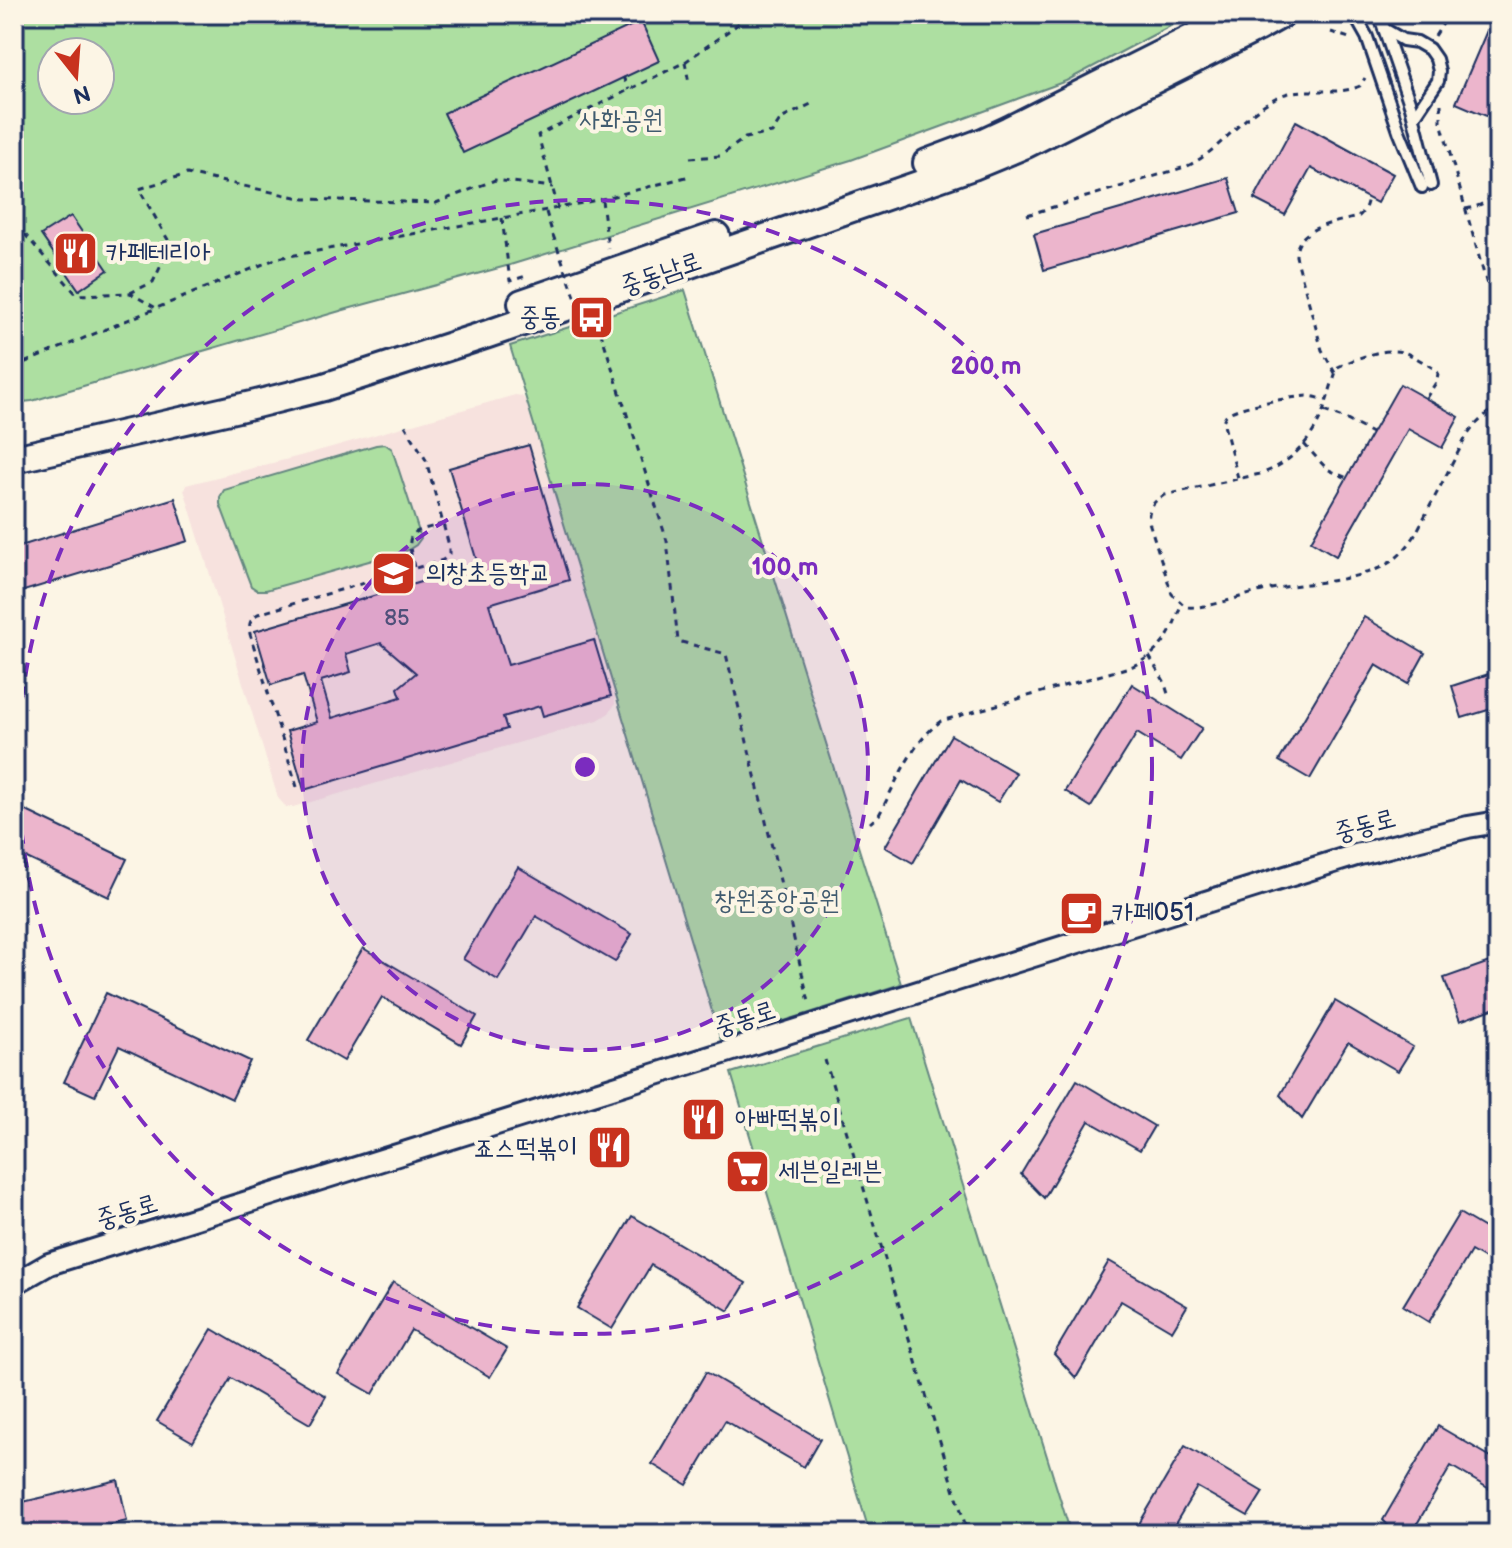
<svg xmlns="http://www.w3.org/2000/svg" width="1512" height="1548" font-family="'Balsamiq Sans','Poor Story',sans-serif">
	<style>
		.built { fill: #f7e2de }
		.green { fill: #addfa1; stroke: #648780; stroke-width: 2; fill-rule: evenodd }
		.building { fill: #ecb5cc; stroke: #1b2f5e; stroke-width: 2; fill-rule: evenodd }
		.lines { fill: none; stroke-linecap: round; stroke-linejoin: round }
		.service-casing { stroke: #1b2f5e; stroke-width: 16 }
		.minor-casing { stroke: #1b2f5e; stroke-width: 26 }
		.tertiary-casing { stroke: #1b2f5e; stroke-width: 32 }
		.path { stroke: #1b2f5e; stroke-width: 3; stroke-dasharray: 6 6; stroke-linecap: butt }
		.service { stroke: #fcf5e5; stroke-width: 10 }
		.minor { stroke: #fcf5e5; stroke-width: 20 }
		.tertiary { stroke: #fcf5e5; stroke-width: 26 }
		.path-bridge { stroke: #1b2f5e; stroke-width: 3; stroke-dasharray: 6 6; stroke-linecap: butt }
		.ring { fill: none; stroke: #7b2cbf; stroke-width: 4; stroke-dasharray: 14 10 }
		.labels { text-anchor: middle; dominant-baseline: central; stroke-width: 8; stroke-linejoin: round; paint-order: stroke }
		.number-label { font-size: 22px; fill: #4f507a }
		.park-label { font-size: 26px; fill: #405b6f; stroke: #fcf5e5 }
		.poi-label { font-size: 26px; fill: #1b2f5e; stroke: #fcf5e5; text-anchor: start }
		.street-label { font-size: 26px; fill: #1b2f5e; stroke: #fcf5e5 }
		.centre { fill: #7b2cbf; stroke: #fcf5e5; stroke-width: 4 }
		.ring-label { font-size: 24px; text-anchor: middle; font-weight: bold; fill: #7b2cbf; stroke: #fcf5e5; stroke-width: 8; stroke-linejoin: round; paint-order: stroke }
	</style>
	<rect width="100%" height="100%" fill="#fcf5e5"/>
	<filter id="ink" filterUnits="userSpaceOnUse"><feTurbulence type="fractalNoise" baseFrequency=".0125" numOctaves="2"/><feDisplacementMap in="SourceGraphic" scale="16" xChannelSelector="R" yChannelSelector="G"/><feConvolveMatrix kernelMatrix="1 2 1 2 8 2 1 2 1" color-interpolation-filters="sRGB"/></filter>
	<g filter="url(#ink)">
		<!-- built -->
		<polygon class="built" points="515,395 522,396 527,403 615,692 615,704 609,713 598,720 293,807 286,807 278,798 186,496 184,490 186,485 300,456"/>
		<!-- green -->
		<g class="green">
			<path d="M14 14H1193L1066 81 851 160 510 265 340 311 32 401 14 403ZM52 52H100V100H52Z"/>
			<polygon points="685,290 901,984 721,1041 510,346"/>
			<polygon points="385,444 392,449 421,538 416,545 408,550 266,590 257,590 251,586 220,504 220,497 224,490 376,445"/>
			<polygon points="911,1018 1071,1534 870,1534 731,1073"/>
		</g>
		<!-- building -->
		<g class="building">
			<polygon points="1494,14 1498,14 1498,101 1491,118 1456,103"/>
			<polygon points="641,21 659,61 463,153 444,113"/>
			<polygon points="1296,121 1393,174 1377,203 1311,168 1285,215 1254,199"/>
			<polygon points="1228,178 1239,213 1044,270 1034,234"/>
			<polygon points="71,216 108,270 79,290 41,235"/>
			<polygon points="1400,384 1459,417 1442,448 1408,429 1336,556 1311,541"/>
			<path d="M529 445 569 580 489 604 508 665 594 640 611 696 543 716 540 706 503 717 507 729 304 790 287 731 317 722 303 675 271 685 255 631 478 565 449 468ZM381 643 416 673 398 688 401 697 332 718 321 681 351 672 346 654Z"/>
			<polygon points="175,498 188,541 14,594 14,548"/>
			<polygon points="1364,617 1425,653 1408,684 1376,665 1310,779 1279,761"/>
			<polygon points="1498,671 1498,707 1462,718 1452,686"/>
			<polygon points="1132,684 1202,728 1181,760 1137,733 1091,807 1065,791"/>
			<polygon points="951,735 1016,773 998,802 961,780 913,863 885,847"/>
			<polygon points="14,805 127,859 109,897 14,852"/>
			<polygon points="518,867 632,934 615,962 536,916 498,980 463,959"/>
			<polygon points="363,948 477,1016 461,1044 382,997 344,1061 308,1040"/>
			<polygon points="1498,959 1498,1007 1460,1021 1444,978"/>
			<polygon points="106,993 250,1061 232,1099 119,1046 95,1096 64,1082"/>
			<polygon points="1335,1001 1413,1047 1398,1071 1348,1042 1302,1119 1280,1095"/>
			<polygon points="1077,1080 1154,1126 1140,1150 1089,1121 1044,1198 1021,1174"/>
			<polygon points="1459,1213 1498,1236 1498,1267 1471,1251 1429,1322 1403,1306"/>
			<polygon points="632,1216 746,1283 729,1311 651,1265 612,1329 577,1308"/>
			<polygon points="1109,1261 1187,1306 1172,1331 1121,1301 1076,1378 1054,1354"/>
			<polygon points="393,1282 507,1349 490,1377 411,1330 373,1394 338,1374"/>
			<polygon points="212,1329 326,1396 310,1424 231,1378 193,1442 157,1421"/>
			<polygon points="706,1372 820,1439 804,1467 725,1421 687,1485 652,1464"/>
			<polygon points="1438,1426 1498,1461 1498,1494 1451,1466 1411,1534 1396,1534 1383,1520"/>
			<polygon points="1185,1446 1263,1492 1248,1516 1197,1487 1169,1534 1133,1534"/>
			<polygon points="118,1480 127,1521 71,1534 14,1534 14,1504"/>
		</g>
		<g class="lines">
			<defs>
				<g id="service">
					<polyline points="1354,14 1367,37 1399,131 1422,187"/>
					<polyline points="1379,14 1411,107 1431,185"/>
					<polyline points="1384,29 1403,40 1417,42 1429,49 1436,59 1439,71 1438,81 1414,117"/>
				</g>
				<polyline id="minor" points="14,1284 49,1264 1356,855 1468,827 1498,822"/>
				<g id="tertiary">
					<polyline points="927,163 983,142 1009,130 1241,14"/>
					<polyline points="522,303 716,236"/>
					<polyline points="14,459 256,404 324,387 488,334 973,166 1026,144 1257,28 1282,14"/>
				</g>
			</defs>
			<!-- service casing -->
			<use href="#service" class="service-casing"/>
			<!-- minor casing -->
			<use href="#minor" class="minor-casing"/>
			<!-- tertiary casing -->
			<use href="#tertiary" class="tertiary-casing"/>
			<!-- path -->
			<g class="path">
				<polyline points="1398,14 1403,23"/>
				<polyline points="1331,32 1349,38"/>
				<polyline points="1435,36 1449,14"/>
				<polyline points="685,62 689,83"/>
				<polyline points="623,77 629,90"/>
				<polyline points="1441,104 1441,122 1498,324"/>
				<polyline points="690,158 720,156 745,138 772,133 781,119 815,102"/>
				<polyline points="602,200 608,248"/>
				<polyline points="558,208 538,135 685,62 752,14"/>
				<path d="M1465 209C1481 206 1489 202 1498 189"/>
				<polyline points="546,212 553,235"/>
				<path d="M1027 215 1185 167C1222 151 1243 112 1280 96 1305 85 1335 97 1360 86L1365 78"/>
				<polyline points="502,218 510,281 526,276"/>
				<polyline points="14,224 23,232"/>
				<polyline points="14,235 23,232 77,295 130,293 156,308"/>
				<polyline points="130,293 153,282 171,245 139,189 187,174 305,199 436,203 495,180 553,187"/>
				<polyline points="597,320 667,541 678,641 726,654 809,1002"/>
				<polyline points="14,367 278,258 558,208 602,199 690,176"/>
				<path d="M1335 373 1322 350 1296 256C1296 226 1335 223 1358 217 1365 211 1366 206 1368 198"/>
				<path d="M1426 398 1437 381 1438 373 1435 369C1426 364 1416 357 1406 353 1386 346 1357 358 1338 367 1332 381 1329 395 1324 409 1314 438 1291 464 1260 474L1165 495C1154 500 1147 509 1149 522L1172 594 1186 607C1210 609 1242 595 1266 590 1302 583 1343 583 1377 569 1394 562 1404 552 1414 537L1466 437 1474 426 1498 403"/>
				<polyline points="1324,411 1345,419 1372,433"/>
				<polyline points="1304,444 1327,469 1347,478"/>
				<path d="M1238 478 1223 421C1226 415 1225 415 1231 412 1244 405 1292 397 1307 396 1313 396 1319 398 1326 400"/>
				<path d="M414 567C405 530 409 533 443 524"/>
				<polyline points="1149,656 1164,681 1168,694"/>
				<path d="M297 787 250 634C249 625 249 619 258 614L443 560 449 554V546L426 460 403 422"/>
				<path d="M870 823 879 815C896 783 911 743 941 721L1133 666C1162 651 1172 634 1181 604"/>
				<polyline points="825,1060 968,1534"/>
			</g>
			<!-- service -->
			<use href="#service" class="service"/>
			<!-- minor -->
			<use href="#minor" class="minor"/>
			<!-- tertiary -->
			<use href="#tertiary" class="tertiary"/>
			<!-- path-bridge -->
			<polyline class="path-bridge" points="553,235 582,316"/>
		</g>
	</g>
	<!-- distance rings -->
	<circle cx="585" cy="767" r="283" fill="#7b2cbf" fill-opacity=".12"/>
	<g class="ring">
		<circle cx="585" cy="767" r="283"/>
		<circle cx="585" cy="767" r="567"/>
	</g>
	<!-- icons -->
	<defs>
		<symbol id="restaurant-square" viewBox="-11 -11 22 22"><rect x="-9" y="-9" width="18" height="18" rx="4" fill="#c8321e" stroke="#fcf5e5"/><path d="M-5-6h1v4h1v-4h1v4h1v-4h1v5L-1.5 .5V6h-2V.5L-5-1ZM5-6V6H3V1.5H1.5Q1.5-4 5-6Z" fill="#fff"/></symbol>
		<symbol id="bus-square" viewBox="-11 -11 22 22"><rect x="-9" y="-9" width="18" height="18" rx="4" fill="#c8321e" stroke="#fcf5e5"/><path d="M-5-6H5V4H4V6H2V4H-2V6H-4V4H-5ZM-3.5-4V0h7V-4ZM-3.5 1.2v1.5H-2V1.2ZM2 1.2v1.5H3.5V1.2Z" fill="#fff"/></symbol>
		<symbol id="school-square" viewBox="-11 -11 22 22"><rect x="-9" y="-9" width="18" height="18" rx="4" fill="#c8321e" stroke="#fcf5e5"/><path d="M0-5L7-2L0 1L-7-2ZM-4 1L0 2.5L4 1V4Q0 6-4 4Z" fill="#fff"/></symbol>
		<symbol id="cafe-square" viewBox="-11 -11 22 22"><rect x="-9" y="-9" width="18" height="18" rx="4" fill="#c8321e" stroke="#fcf5e5"/><path d="M-5.5-4.5H6V0H3Q3 3.5 0 3.5H-2.5Q-5.5 3.5-5.5 0ZM3-3.2v2h1.7v-2ZM-6 4.5H4V6H-6Z" fill="#fff"/></symbol>
		<symbol id="supermarket-square" viewBox="-11 -11 22 22"><rect x="-9" y="-9" width="18" height="18" rx="4" fill="#c8321e" stroke="#fcf5e5"/><path d="M-6-5.5h2.5l.6 2H6L4.5 2H-2.5L-4.4-4H-6ZM-1.5 3.2a1.3 1.3 0 1 0 .1 0ZM3 3.2a1.3 1.3 0 1 0 .1 0Z" fill="#fff"/></symbol>
	</defs>
	<g fill-rule="evenodd">
		<use href="#restaurant-square" x="50" y="228" width="51" height="51"/>
		<use href="#bus-square" x="566" y="292" width="51" height="51"/>
		<use href="#school-square" x="368" y="548" width="51" height="51"/>
		<use href="#cafe-square" x="1056" y="888" width="51" height="51"/>
		<use href="#restaurant-square" x="678" y="1094" width="51" height="51"/>
		<use href="#restaurant-square" x="584" y="1122" width="51" height="51"/>
		<use href="#supermarket-square" x="722" y="1146" width="51" height="51"/>
	</g>
	<g class="labels">
		<!-- number labels -->
		<g class="number-label">
			<text x="397" y="618">85</text>
		</g>
		<!-- park labels -->
		<g class="park-label">
			<text x="621" y="120">사화공원</text>
			<text x="777" y="901">창원중앙공원</text>
		</g>
		<!-- poi labels -->
		<g class="poi-label">
			<text x="106" y="253">카페테리아</text>
			<text x="561" y="317" text-anchor="end">중동</text>
			<text x="425" y="573">의창초등학교</text>
			<text x="1112" y="913">카페051</text>
			<text x="735" y="1119">아빠떡볶이</text>
			<text x="578" y="1148" text-anchor="end">죠스떡볶이</text>
			<text x="778" y="1171">세븐일레븐</text>
		</g>
		<!-- street labels -->
		<g class="street-label">
			<text transform="translate(661 274) rotate(-19)">중동남로</text>
			<text transform="translate(1365 826) rotate(-15)">중동로</text>
			<text transform="translate(745 1019) rotate(-18)">중동로</text>
			<text transform="translate(127 1212) rotate(-17)">중동로</text>
		</g>
	</g>
	<circle cx="585" cy="767" r="12" class="centre"/>
	<g class="ring-label">
		<text x="986" y="374">200 m</text>
		<text x="785" y="575">100 m</text>
	</g>
	<!-- margin -->
	<rect width="1512" height="1548" fill="none" stroke="#fcf5e5" stroke-width="48"/>
	<rect x="24" y="24" width="1464" height="1500" fill="none" stroke="#1b2f5e" stroke-width="3" filter="url(#ink)"/>
	<!-- north arrow -->
	<g transform="translate(76 76) rotate(163)"><circle r="38" fill="#fcf5e5" stroke="#a2a6af" stroke-width="2"/>
	<path d="M0-6L14 30L0 20L-14 30Z" fill="#c8321e"/>
	<text y="-12" font-size="22" font-weight="bold" text-anchor="middle" fill="#1b2f5e">N</text>
	</g>
</svg>
